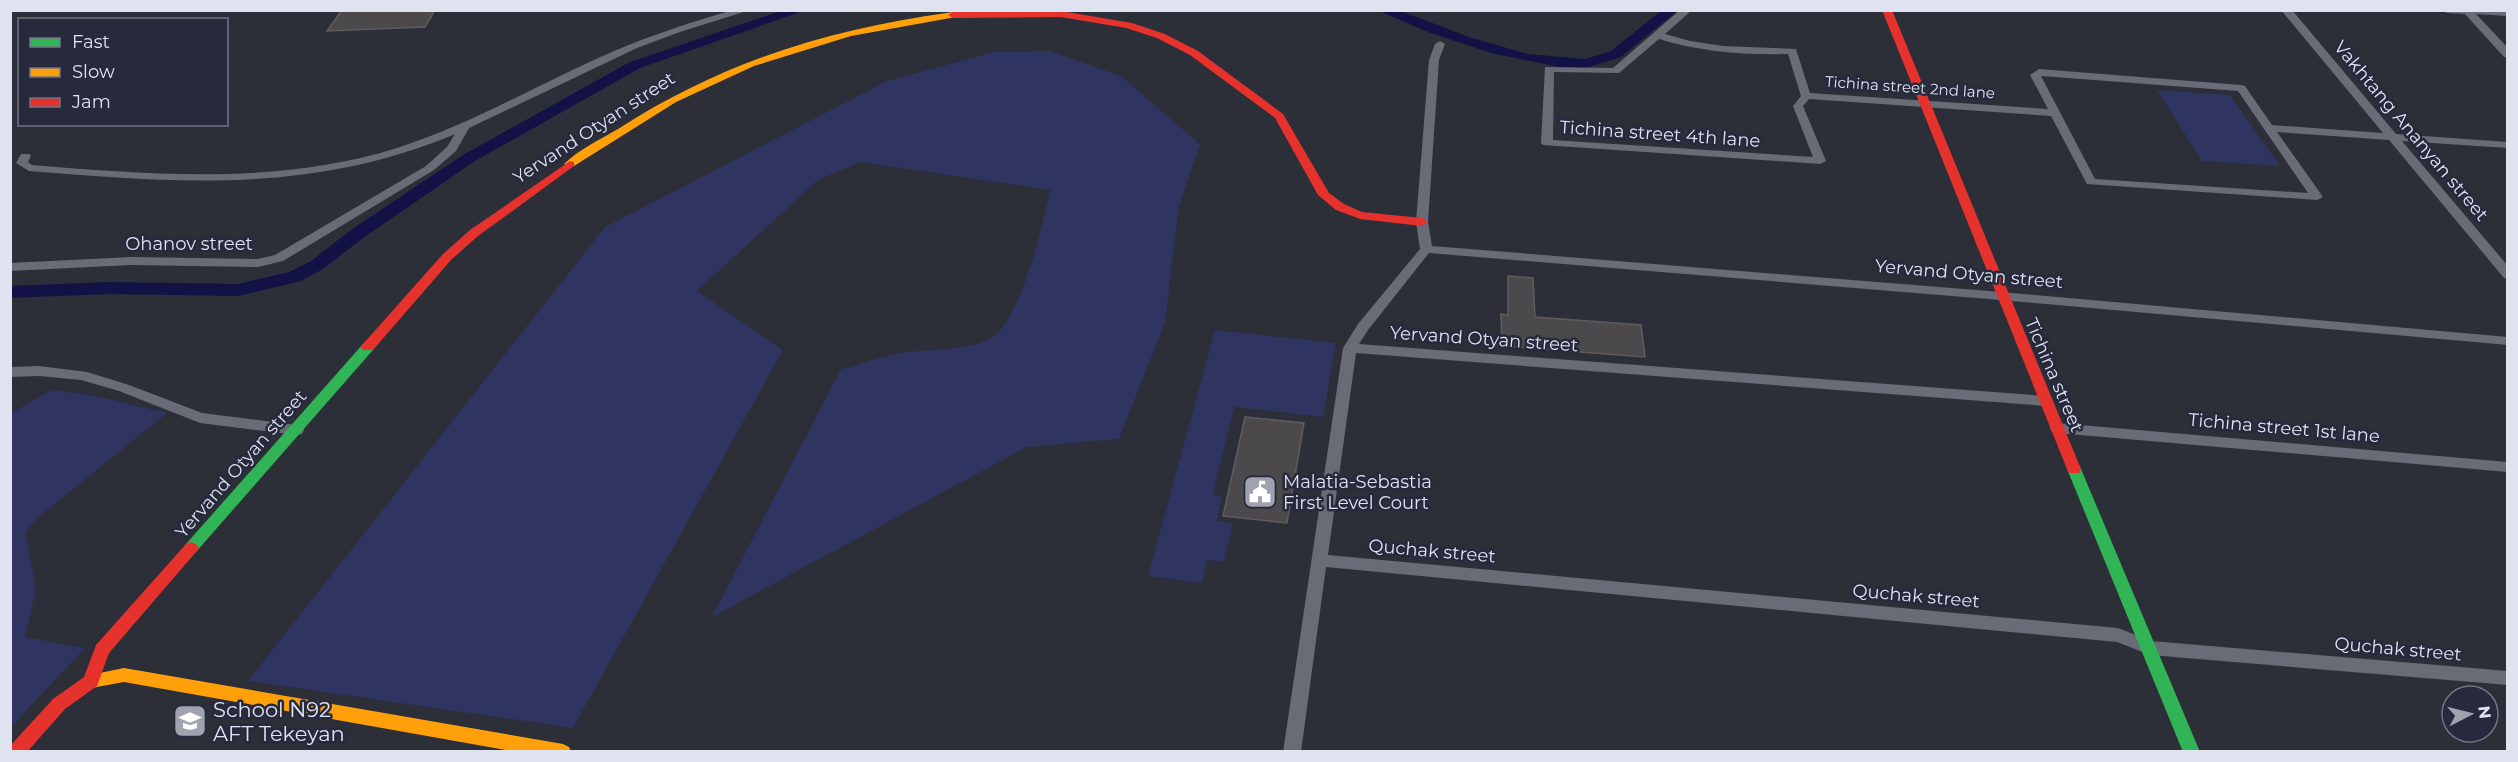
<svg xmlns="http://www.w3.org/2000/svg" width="2518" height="762" font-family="Montserrat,sans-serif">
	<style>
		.green { fill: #2f3460 }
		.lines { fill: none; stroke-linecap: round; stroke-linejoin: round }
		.canal { fill: #131246; fill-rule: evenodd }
		.building { fill: #4b494c; stroke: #605c5e; stroke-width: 1.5 }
		.street { fill: #696b76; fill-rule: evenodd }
		.fast { fill: #30b455; fill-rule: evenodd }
		.slow { fill: #ff9f0a; fill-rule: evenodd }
		.jam { fill: #e5322d; fill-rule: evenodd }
		.labels { text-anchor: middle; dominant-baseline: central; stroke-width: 5; stroke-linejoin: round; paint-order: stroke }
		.far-street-label { font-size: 15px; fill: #dfe2ef; stroke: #272a3d }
		.street-label { font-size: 18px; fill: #dfe2ef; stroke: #272a3d }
		.poi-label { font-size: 18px; fill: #dfe2ef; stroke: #272a3d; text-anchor: start }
		.near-poi-label { font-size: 21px; fill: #dfe2ef; stroke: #272a3d; text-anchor: start }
	</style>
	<rect width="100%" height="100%" fill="#2c2e38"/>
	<!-- green -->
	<g class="green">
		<path d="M1050 51 1121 76 1200 144 1179 206 1165 323 1119 439 1027 447 712 617 841 369C862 364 885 355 907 352 928 350 976 349 993 337 1021 317 1043 225 1050 190L861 162 818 180 697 291 783 350 573 728 248 681 605 227 887 81 994 52Z"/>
		<polygon points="2157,90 2230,95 2280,166 2202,161"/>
		<polygon points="1215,330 1336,343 1323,417 1234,407 1213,495 1222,496 1217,521 1233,523 1224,562 1207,560 1202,583 1148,576"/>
		<polygon points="52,390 96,396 167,413 40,516 25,532 36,589 25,637 85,648 11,727 11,413"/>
	</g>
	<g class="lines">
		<!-- canal -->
		<g class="canal">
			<polygon points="784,10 806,10 640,68 475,161 363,238 323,269 301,281 238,296 109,294 10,298 10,286 109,282 238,284 289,272 311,261 351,230 463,155 630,62"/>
			<polygon points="1377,10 1398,10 1469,37 1528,54 1586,59 1611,51 1662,10 1678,10 1621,57 1586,68 1559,67 1491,53 1428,32"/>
		</g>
	</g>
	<!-- building -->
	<g class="building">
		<polygon points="342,10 435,10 425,27 327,31"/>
		<polygon points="1508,276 1533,278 1535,317 1641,325 1645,357 1502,346 1501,314 1508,315"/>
		<polygon points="1245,417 1304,423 1287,523 1223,516"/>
	</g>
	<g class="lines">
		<!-- street -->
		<g class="street">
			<path d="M733 10H750L680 32 637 48 469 128 456 151 434 170 283 261 258 267 131 265 10 271V263L131 257 258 259 275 255 426 166 447 147 455 134C313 194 178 183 29 171L16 163 21 154H29L31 156 28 162 32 165C154 175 278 185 397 148 466 126 530 89 596 59 641 38 686 24 733 10Z"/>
			<path d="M1680 10H1692L1665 34 1690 41 1723 46 1796 49 1810 93 2048 109 2030 75 2039 69 2241 85 2245 86 2272 125 2383 133 2281 10H2292L2396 134 2508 142V148L2402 141 2508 266V279L2504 278 2389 140 2277 132 2323 197 2317 200 2087 184 2051 116 1809 99 1803 106 1826 161 1820 164 1543 145 1541 143 1545 67 1613 68ZM1659 39C1701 52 1744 55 1788 54L1801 96 1793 106 1813 157 1553 140 1554 72 1619 73ZM2041 76 2238 91 2308 193 2095 179Z"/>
			<polygon points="2442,10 2508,10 2508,16 2476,14 2508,48 2508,58 2504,57 2465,14 2447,13"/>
			<polygon points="1440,41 1445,44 1439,60 1428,222 1432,246 2001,292 2508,337 2508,345 2001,300 1429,253 1368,330 1359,344 2046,396 2053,401 2046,406 1356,353 1328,555 2118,628 2151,641 2508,671 2508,685 2150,655 2117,642 1326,567 1301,752 1283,752 1343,348 1358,324 1420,249 1416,222 1429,60 1435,44"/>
			<polygon points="39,366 87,372 129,385 202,413 297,425 302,426 304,430 302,434 297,435 200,423 119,391 81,380 39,376 10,377 10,367"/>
			<polygon points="2057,423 2508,462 2508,472 2057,433 2052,432 2050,428 2052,424"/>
		</g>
		<!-- fast -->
		<g class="fast">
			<polygon points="368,343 375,347 373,350 196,552 191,554 186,552 183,548 186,544 363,344"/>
			<polygon points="2074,464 2079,465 2081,469 2200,752 2183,752 2067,469 2069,465"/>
		</g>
		<!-- slow -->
		<g class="slow">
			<path d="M953 12 956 13V17L851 36 754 66 676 102 574 166 570 167 564 164C578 150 601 139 618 129 724 61 829 29 953 12Z"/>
			<polygon points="124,668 563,744 569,747 571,752 517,752 124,682 91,688 85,686 83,681 85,676"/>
		</g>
		<!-- jam -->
		<g class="jam">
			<polygon points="1882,10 1892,10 2081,469 2079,473 2069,473 2067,469"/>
			<polygon points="1061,11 1132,23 1165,34 1198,51 1283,114 1329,193 1344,204 1362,212 1422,218 1428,222 1422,226 1360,219 1336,210 1318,195 1275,118 1190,55 1157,38 1126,28 1061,17 953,18 948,15 953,12"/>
			<polygon points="570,161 574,162 574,166 478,236 451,260 373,350 363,350 361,347 363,344 443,254 470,230"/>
			<polygon points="191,542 196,544 199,548 196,552 109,653 97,686 65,709 27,752 10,752 10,746 53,699 84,677 96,645 186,544"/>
		</g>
	</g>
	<!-- icons -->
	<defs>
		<symbol id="civic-square" viewBox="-11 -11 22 22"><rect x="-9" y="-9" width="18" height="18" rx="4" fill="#a0a3af" stroke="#272a3d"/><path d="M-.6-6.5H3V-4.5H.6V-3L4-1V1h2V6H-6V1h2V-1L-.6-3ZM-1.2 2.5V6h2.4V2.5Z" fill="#fff"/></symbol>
		<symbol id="school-square" viewBox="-11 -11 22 22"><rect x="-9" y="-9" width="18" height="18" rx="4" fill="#a0a3af" stroke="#272a3d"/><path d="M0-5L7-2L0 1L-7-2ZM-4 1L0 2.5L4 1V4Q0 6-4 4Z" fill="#fff"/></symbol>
	</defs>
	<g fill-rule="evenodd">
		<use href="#civic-square" x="1241" y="473" width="38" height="38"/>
		<use href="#school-square" x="171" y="702" width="38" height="38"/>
	</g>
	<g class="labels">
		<!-- far-street labels -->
		<g class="far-street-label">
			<text transform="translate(1910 87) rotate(4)">Tichina street 2nd lane</text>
		</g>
		<!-- street labels -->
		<g class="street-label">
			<text transform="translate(594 128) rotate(-33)">Yervand Otyan street</text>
			<text transform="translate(2411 131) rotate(50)">Vakhtang Ananyan street</text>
			<text transform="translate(1660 134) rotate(4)">Tichina street 4th lane</text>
			<text x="189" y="244">Ohanov street</text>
			<text transform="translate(1969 274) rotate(5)">Yervand Otyan street</text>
			<text transform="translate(1484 339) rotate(4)">Yervand Otyan street</text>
			<text transform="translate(2054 375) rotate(67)">Tichina street</text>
			<text transform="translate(2284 428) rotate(5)">Tichina street 1st lane</text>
			<text transform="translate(241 464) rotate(-49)">Yervand Otyan street</text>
			<text transform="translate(1432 551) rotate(5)">Quchak street</text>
			<text transform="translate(1916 596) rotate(5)">Quchak street</text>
			<text transform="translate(2398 649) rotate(5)">Quchak street</text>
		</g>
		<!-- poi labels -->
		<g class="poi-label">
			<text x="1283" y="482">Malatia-Sebastia<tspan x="1283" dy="21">First Level Court</tspan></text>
		</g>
		<!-- near-poi labels -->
		<g class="near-poi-label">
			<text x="213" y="709">School N92<tspan x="213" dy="24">AFT Tekeyan</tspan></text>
		</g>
	</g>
	<!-- border -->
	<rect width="2518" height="762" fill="none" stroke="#dfe2ef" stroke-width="24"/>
	<!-- legend -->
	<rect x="18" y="18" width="210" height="108" fill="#272a3d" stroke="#717484" stroke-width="1.5"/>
	<rect x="30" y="38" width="30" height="9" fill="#30b455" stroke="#717484" stroke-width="1.5"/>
	<text x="72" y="48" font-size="18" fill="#dfe2ef">Fast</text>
	<rect x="30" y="68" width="30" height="9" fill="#ff9f0a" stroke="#717484" stroke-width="1.5"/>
	<text x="72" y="78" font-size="18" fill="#dfe2ef">Slow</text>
	<rect x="30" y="98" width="30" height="9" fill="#e5322d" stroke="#717484" stroke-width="1.5"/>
	<text x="72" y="108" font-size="18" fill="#dfe2ef">Jam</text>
	<!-- north arrow -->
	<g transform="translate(2470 714) rotate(83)"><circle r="28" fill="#272a3d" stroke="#717484" stroke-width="1.5"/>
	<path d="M0-4.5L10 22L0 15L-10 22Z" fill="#a0a3af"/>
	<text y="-9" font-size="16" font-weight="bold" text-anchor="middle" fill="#dfe2ef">N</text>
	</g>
</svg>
